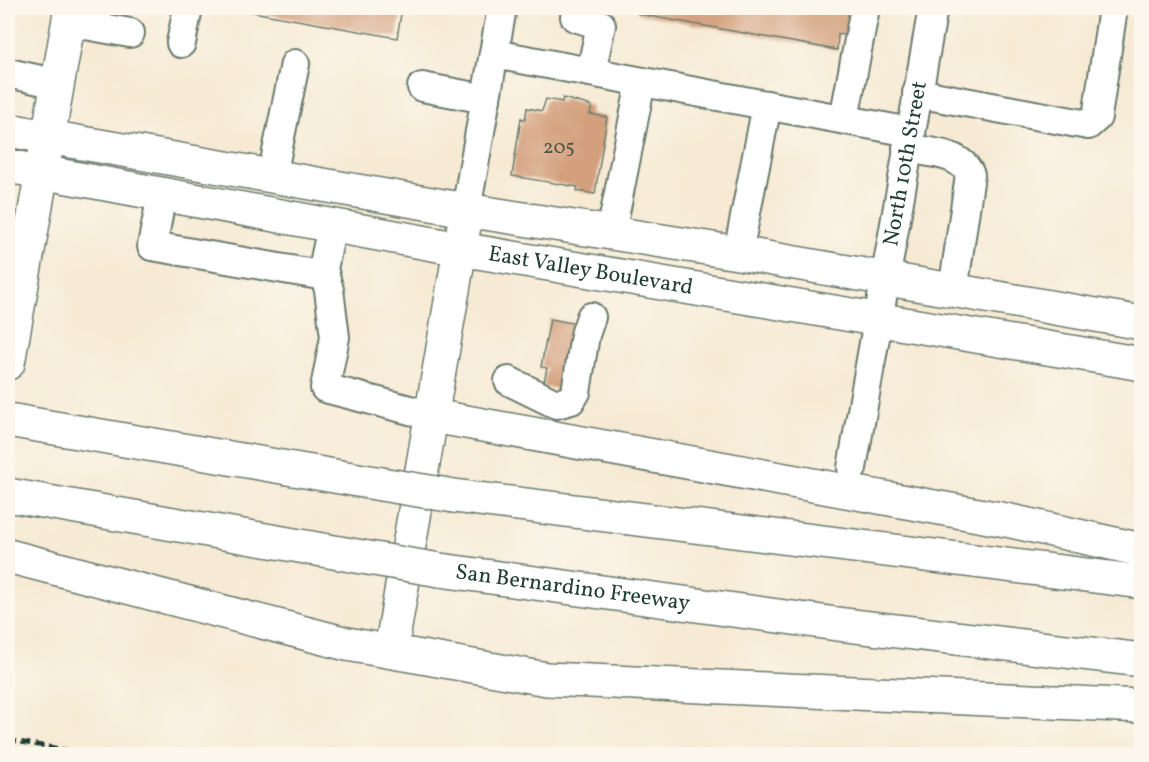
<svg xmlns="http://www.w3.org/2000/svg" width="1149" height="762" font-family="Vollkorn,serif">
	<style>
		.building { fill: #d39f7c }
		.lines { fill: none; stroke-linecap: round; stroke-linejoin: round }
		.minor-casing { stroke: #6a7a6c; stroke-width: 32 }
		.major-casing { stroke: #6a7a6c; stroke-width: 36 }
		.highway-casing { stroke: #6a7a6c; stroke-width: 36 }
		.minor { stroke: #fff; stroke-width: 28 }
		.major { stroke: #fff; stroke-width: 33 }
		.highway { stroke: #fff; stroke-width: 33 }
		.rail { stroke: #1f3d34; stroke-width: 4.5; stroke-dasharray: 9 4.5; stroke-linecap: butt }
		.highway-bridge-casing { stroke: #6a7a6c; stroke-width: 36; stroke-linecap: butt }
		.highway-bridge { stroke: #fff; stroke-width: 33 }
		.labels { text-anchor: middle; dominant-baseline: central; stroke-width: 4.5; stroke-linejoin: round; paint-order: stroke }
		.number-label { font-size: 20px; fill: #4c5646 }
		.street-label { font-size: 22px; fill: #1f3d34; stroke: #fbf7ec }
	</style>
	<rect width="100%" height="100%" fill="#fbf7ec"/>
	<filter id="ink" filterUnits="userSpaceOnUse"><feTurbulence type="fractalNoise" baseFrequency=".0167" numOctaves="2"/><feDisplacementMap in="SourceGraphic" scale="12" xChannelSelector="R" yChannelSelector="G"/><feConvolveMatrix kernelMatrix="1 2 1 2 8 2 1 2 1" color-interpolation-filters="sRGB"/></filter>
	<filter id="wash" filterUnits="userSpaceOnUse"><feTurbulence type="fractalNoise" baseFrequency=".008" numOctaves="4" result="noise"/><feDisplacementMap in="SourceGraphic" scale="24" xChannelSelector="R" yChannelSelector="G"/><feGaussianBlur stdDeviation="1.35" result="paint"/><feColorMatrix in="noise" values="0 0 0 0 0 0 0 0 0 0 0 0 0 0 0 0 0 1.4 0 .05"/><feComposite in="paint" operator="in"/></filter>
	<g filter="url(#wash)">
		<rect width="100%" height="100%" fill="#f6ead4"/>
		<g id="blocks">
			<!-- building -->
			<g class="building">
				<polygon points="231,8 402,8 397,38"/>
				<polygon points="640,8 854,8 850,36 838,34 837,50 638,14"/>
				<polygon points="563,98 592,106 590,114 607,117 595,194 577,191 578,187 512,176 521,118 525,120 527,108 542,111 546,99 562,102"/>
				<polygon points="550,319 583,325 571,391 543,387 547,368 541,367"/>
			</g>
		</g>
	</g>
	<g filter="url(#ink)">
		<use href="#blocks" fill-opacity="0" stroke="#6a7a6c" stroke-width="1.5"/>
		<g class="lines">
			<defs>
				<g id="minor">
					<polyline points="577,8 575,17 601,25 591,72"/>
					<polyline points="69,22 130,33"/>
					<polyline points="181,43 188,8"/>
					<polyline points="494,54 910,132"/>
					<polyline points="8,73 58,84"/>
					<polyline points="422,87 486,99"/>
					<polyline points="917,93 1088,125 1097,117 1113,8"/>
					<polyline points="844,119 865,8"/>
					<path d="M907 148C929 153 961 152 970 175L953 291"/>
					<polyline points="272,176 295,64"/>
					<polyline points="162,195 152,246 325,276"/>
					<polyline points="466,210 502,8"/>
					<polyline points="332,226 323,269 329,290 335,337 325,388 433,416"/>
					<polyline points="611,233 641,82"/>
					<polyline points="738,253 767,105"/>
					<polyline points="509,381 556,404 571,400 576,392 585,335 591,317"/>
					<path id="s1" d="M852 468 933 8"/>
				</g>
				<g id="major">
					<polyline points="8,130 466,210 738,253 1142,323"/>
					<path id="s2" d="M8 166 460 249 1142 364"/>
					<polyline points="8,363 71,8"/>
					<polyline points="391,650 464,226"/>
				</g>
				<g id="highway">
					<polyline points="8,357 8,358"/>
					<polyline points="433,416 1006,520 1142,550"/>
					<polyline points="8,420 381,484"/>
					<polyline points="8,495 368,558"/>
					<polyline points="454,496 1142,582"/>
					<polyline points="8,556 347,644 547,679 1142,706"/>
					<path id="s3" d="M440 570 837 624 1142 660"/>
				</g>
			</defs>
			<!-- minor casing -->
			<use href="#minor" class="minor-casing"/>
			<!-- major casing -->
			<use href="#major" class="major-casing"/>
			<!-- highway casing -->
			<use href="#highway" class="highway-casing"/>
			<!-- minor -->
			<use href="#minor" class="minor"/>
			<!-- major -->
			<use href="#major" class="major"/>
			<!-- highway -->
			<use href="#highway" class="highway"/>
			<!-- rail -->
			<polyline class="rail" points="8,740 91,754"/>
			<defs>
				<g id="highway-bridge">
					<polyline points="381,484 454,496"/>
					<polyline points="368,558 440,570"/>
				</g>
			</defs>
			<!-- highway-bridge casing -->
			<use href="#highway-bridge" class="highway-bridge-casing"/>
			<!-- highway-bridge -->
			<use href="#highway-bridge" class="highway-bridge"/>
		</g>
	</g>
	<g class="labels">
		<!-- number labels -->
		<g class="number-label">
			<text x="559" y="148">205</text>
		</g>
		<!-- street labels -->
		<g class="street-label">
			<text stroke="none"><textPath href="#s1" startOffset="309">North 10th Street</textPath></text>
			<text stroke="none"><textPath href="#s2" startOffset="592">East Valley Boulevard</textPath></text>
			<text stroke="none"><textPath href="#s3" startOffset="134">San Bernardino Freeway</textPath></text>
		</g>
	</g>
	<!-- margin -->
	<rect width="1149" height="762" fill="none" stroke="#fbf7ec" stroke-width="30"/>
</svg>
